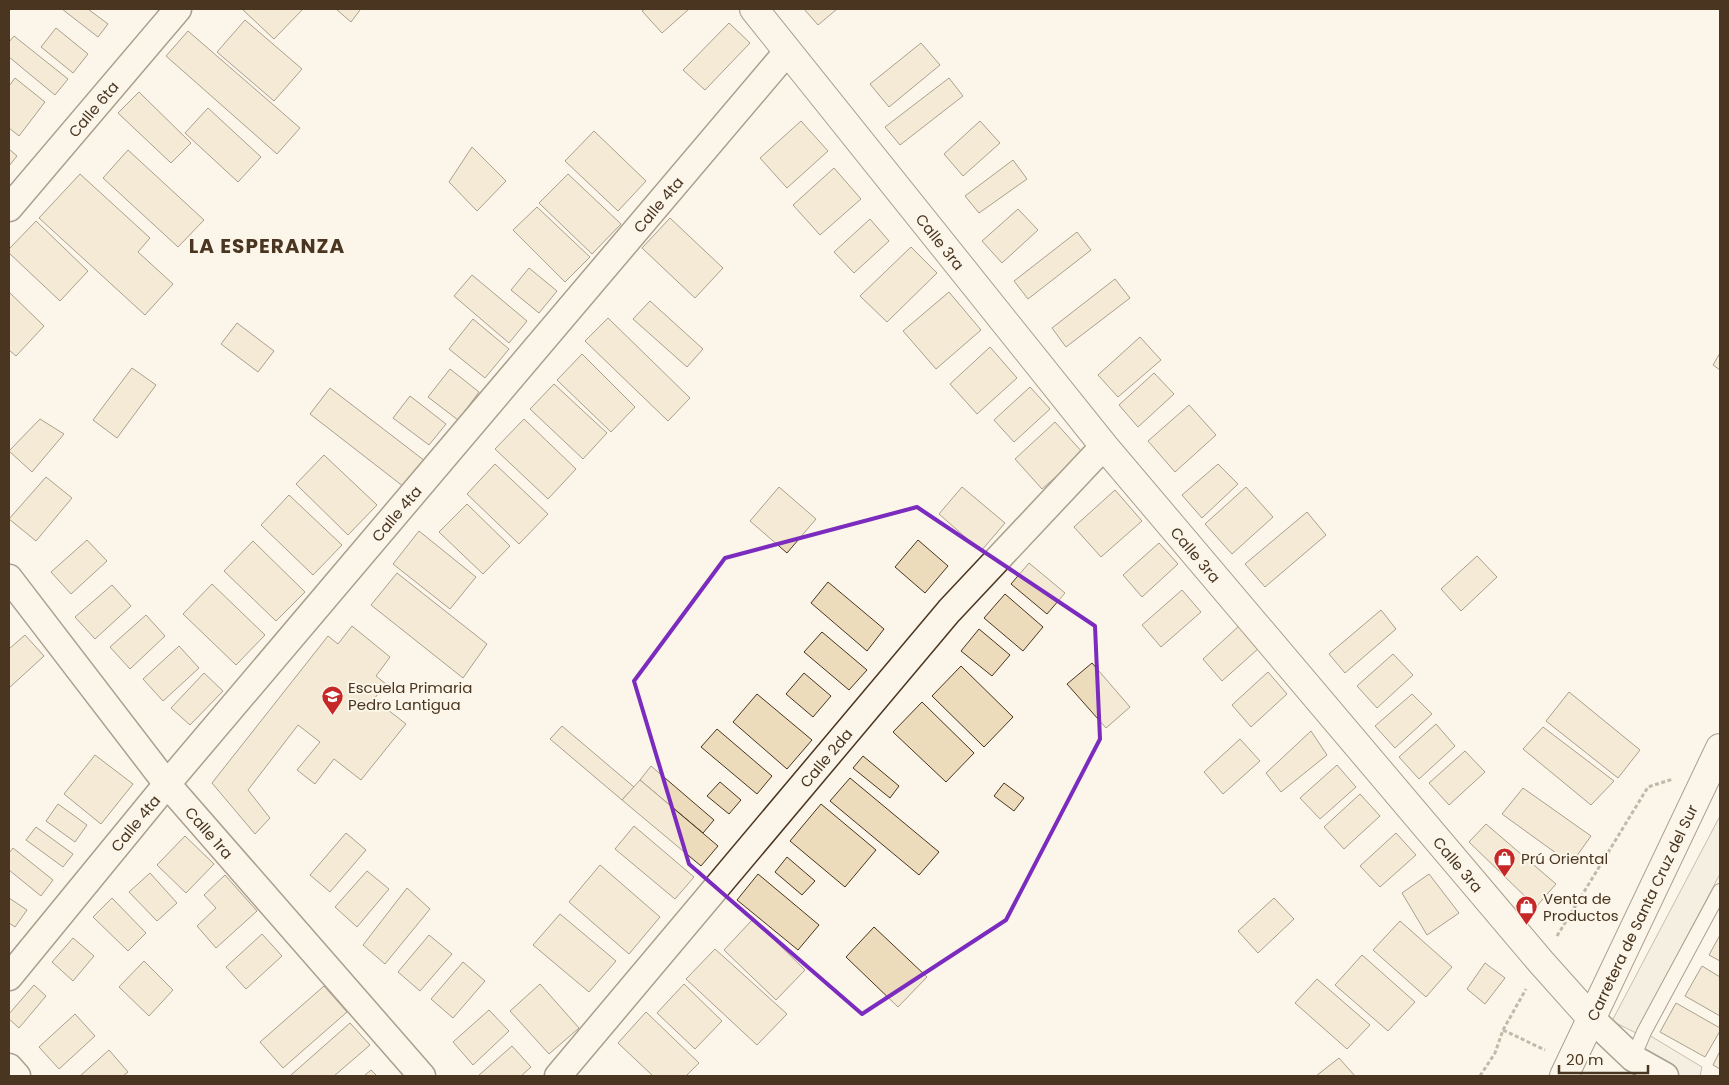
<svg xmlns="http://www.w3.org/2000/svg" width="1729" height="1085" font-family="Poppins,sans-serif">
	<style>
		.green { fill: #ede6d9; stroke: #887966 }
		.building { fill: #ecdcbc; stroke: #4a3520 }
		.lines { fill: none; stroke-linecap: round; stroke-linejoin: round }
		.service-casing { stroke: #4a3520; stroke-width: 16 }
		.minor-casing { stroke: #4a3520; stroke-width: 29 }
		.tertiary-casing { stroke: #4a3520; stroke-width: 30 }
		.secondary-casing { stroke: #4a3520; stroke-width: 30 }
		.path { stroke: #7f6f5c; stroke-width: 3; stroke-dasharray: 4 2.5; stroke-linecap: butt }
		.service { stroke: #fbf6e9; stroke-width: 14 }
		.minor { stroke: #fbf6e9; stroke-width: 26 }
		.tertiary { stroke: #fbf6e9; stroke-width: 28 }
		.secondary { stroke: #fbf6e9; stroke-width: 28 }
		.marked { fill: none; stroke: #7b2cbf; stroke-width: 4; stroke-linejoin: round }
		.labels { text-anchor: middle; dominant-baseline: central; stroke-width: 4; stroke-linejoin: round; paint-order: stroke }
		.street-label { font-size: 15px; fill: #4a3520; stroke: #fbf6e9 }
		.poi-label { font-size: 15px; fill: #4a3520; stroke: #fbf6e9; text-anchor: start }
		.district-label { font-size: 20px; font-weight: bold; letter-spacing: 1px; fill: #4a3520; stroke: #fbf6e9 }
	</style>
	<rect width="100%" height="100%" fill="#fbf6e9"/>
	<!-- green -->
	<g class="green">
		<polygon points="1720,816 1720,874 1636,1033 1612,1021"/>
		<polygon points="1644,1032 1702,1067 1700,1076 1665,1076 1633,1058"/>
	</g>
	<!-- building -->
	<g class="building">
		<polygon points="62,9 88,9 108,24 98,37"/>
		<polygon points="242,9 303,9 274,39"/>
		<polygon points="336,9 358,9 360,10 351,22"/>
		<polygon points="645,9 689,9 662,33 642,11"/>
		<polygon points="804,9 837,9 818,25"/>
		<polygon points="245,20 302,69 274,101 217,52"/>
		<polygon points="729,23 750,43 705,90 683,70"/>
		<polygon points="56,28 88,54 73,73 41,47"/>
		<polygon points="188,31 300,128 277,154 166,56"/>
		<polygon points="14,36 68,79 55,95 9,57 9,42"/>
		<polygon points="921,43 940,65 889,107 870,84"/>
		<polygon points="15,78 45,102 19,136 9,128 9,86"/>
		<polygon points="949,78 963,96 900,145 885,127"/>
		<polygon points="139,92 191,143 171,163 118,113"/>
		<polygon points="208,108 261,157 238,182 185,133"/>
		<polygon points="801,121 828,151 787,188 760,158"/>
		<polygon points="980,121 1000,143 963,176 944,154"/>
		<polygon points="594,131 646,181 618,211 565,161"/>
		<polygon points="472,147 506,181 477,211 449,182"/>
		<polygon points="9,149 17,156 9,166"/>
		<polygon points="128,150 204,220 178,247 103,178"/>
		<polygon points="1013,160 1027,179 979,213 965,196"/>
		<polygon points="834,168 861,199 820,235 793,205"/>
		<polygon points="80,174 150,238 138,252 173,284 145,315 39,218"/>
		<polygon points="568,174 621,224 592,254 539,203"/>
		<polygon points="537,207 590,257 565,282 513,230"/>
		<polygon points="1018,209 1038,230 1002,263 982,241"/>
		<polygon points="670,218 723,268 695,298 642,248"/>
		<polygon points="870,219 889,241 854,273 834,252"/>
		<polygon points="36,221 88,271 60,301 9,253 9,249"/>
		<polygon points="1077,232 1091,250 1028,299 1014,281"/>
		<polygon points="911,247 937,273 887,322 860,296"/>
		<polygon points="529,268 557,291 539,313 511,290"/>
		<polygon points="472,275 527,321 509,343 454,296"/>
		<polygon points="1115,279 1130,298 1066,347 1052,328"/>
		<polygon points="9,292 44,326 16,356 9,350"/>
		<polygon points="949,292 981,330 936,369 903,331"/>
		<polygon points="650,301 703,349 687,367 633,319"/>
		<polygon points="608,318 690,398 668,421 585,341"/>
		<polygon points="473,319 509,349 485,378 449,349"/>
		<polygon points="237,323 274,351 258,372 221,344"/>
		<polygon points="1140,337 1161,360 1118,397 1098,375"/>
		<polygon points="990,347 1017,378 977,414 950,384"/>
		<polygon points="1720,353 1720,370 1713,365"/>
		<polygon points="582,354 635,407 611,432 557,380"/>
		<polygon points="132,368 156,385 117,438 93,420"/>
		<polygon points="450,369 479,392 458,420 428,397"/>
		<polygon points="1154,373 1174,394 1138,427 1119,405"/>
		<polygon points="554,384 607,433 583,459 530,409"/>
		<polygon points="1030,387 1050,409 1014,442 994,420"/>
		<polygon points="330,388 425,461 404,487 310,414"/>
		<polygon points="410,396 446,424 429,445 393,418"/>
		<polygon points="1189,405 1216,435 1175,472 1148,441"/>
		<polygon points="40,419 64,434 32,472 9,451"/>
		<polygon points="524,419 576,469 548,499 495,449"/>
		<polygon points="1055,422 1083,453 1042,489 1015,459"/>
		<polygon points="324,455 377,505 348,535 296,484"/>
		<polygon points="495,464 548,514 519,544 467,494"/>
		<polygon points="1218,464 1238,484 1202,518 1182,495"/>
		<polygon points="46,477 72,498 36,541 9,519"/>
		<polygon points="779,487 816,519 787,553 750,521"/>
		<polygon points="962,487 1005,523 981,551 939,514"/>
		<polygon points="1246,487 1273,517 1232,554 1205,524"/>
		<polygon points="1115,490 1142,521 1101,557 1074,527"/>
		<polygon points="289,495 342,545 313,575 261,525"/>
		<polygon points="467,504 510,546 483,574 439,532"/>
		<polygon points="1307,512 1326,535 1265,587 1245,564"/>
		<polygon points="419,531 476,577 450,609 393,564"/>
		<polygon points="87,540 107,561 71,594 51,572"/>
		<polygon points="918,540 948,566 925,593 895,567"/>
		<polygon points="253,541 305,592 276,621 224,571"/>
		<polygon points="1159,543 1178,564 1142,597 1123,575"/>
		<polygon points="1477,556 1497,577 1461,611 1441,589"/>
		<polygon points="1029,563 1065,593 1047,614 1011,584"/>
		<polygon points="397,573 487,644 463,678 371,605"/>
		<polygon points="828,582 884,629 867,651 811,603"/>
		<polygon points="212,584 265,635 236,665 183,614"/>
		<polygon points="112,585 131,606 95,639 75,617"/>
		<polygon points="1182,590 1201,612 1161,647 1142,625"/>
		<polygon points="1005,594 1043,627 1023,651 984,618"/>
		<polygon points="1381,610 1396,629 1345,673 1329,654"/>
		<polygon points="146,615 165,636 130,669 110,647"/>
		<polygon points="352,626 390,657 376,676 386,684 374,699 406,724 361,780 334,759 315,784 297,770 320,742 298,725 248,790 270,818 255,834 212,783 328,636 338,644"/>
		<polygon points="1239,626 1259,648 1222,681 1203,659"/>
		<polygon points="979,629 1010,655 992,676 961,651"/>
		<polygon points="822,632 867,670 849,690 804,652"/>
		<polygon points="25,635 44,656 9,688 9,649"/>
		<polygon points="179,646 199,668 163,701 143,679"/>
		<polygon points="1393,654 1413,675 1377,708 1357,686"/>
		<polygon points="1092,663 1130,707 1106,728 1067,684"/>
		<polygon points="961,666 1013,717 984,747 932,696"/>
		<polygon points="1268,672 1287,694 1251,727 1232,705"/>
		<polygon points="204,673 223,691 190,725 171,708"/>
		<polygon points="804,673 831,696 813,717 786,694"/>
		<polygon points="1569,692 1640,750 1618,778 1546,721"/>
		<polygon points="757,694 812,740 787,769 733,722"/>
		<polygon points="1412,694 1432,714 1395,748 1375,726"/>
		<polygon points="922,702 974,753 946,782 893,732"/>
		<polygon points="1436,724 1455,746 1419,779 1399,757"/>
		<polygon points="562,726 634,787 622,800 550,739"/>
		<polygon points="1543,727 1614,781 1591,805 1523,749"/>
		<polygon points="717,729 772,776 757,794 701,747"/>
		<polygon points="1311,731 1327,755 1281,792 1266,773"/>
		<polygon points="1240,739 1260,761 1223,794 1204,772"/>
		<polygon points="1465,751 1485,772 1449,805 1429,783"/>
		<polygon points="95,755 133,784 101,824 64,794"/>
		<polygon points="863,756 899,786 890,798 853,768"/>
		<polygon points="1337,765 1356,787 1320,819 1300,798"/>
		<polygon points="651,766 714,820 703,833 640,780"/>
		<polygon points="850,778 939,852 919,875 830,801"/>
		<polygon points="640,780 718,846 701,866 622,800"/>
		<polygon points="720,782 741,800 729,814 707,796"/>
		<polygon points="1004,783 1024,798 1014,811 994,796"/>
		<polygon points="1523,788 1591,836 1571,864 1502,814"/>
		<polygon points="1360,794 1380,816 1344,849 1324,827"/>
		<polygon points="58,804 87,825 75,842 46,821"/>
		<polygon points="821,804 876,850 845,887 790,841"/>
		<polygon points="1486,824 1556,884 1536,907 1469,842"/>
		<polygon points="634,826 694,877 675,899 615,849"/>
		<polygon points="36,827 73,854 63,867 26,840"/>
		<polygon points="346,833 366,850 330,892 310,875"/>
		<polygon points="1396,833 1416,855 1380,887 1360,866"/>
		<polygon points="185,836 214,864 186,893 157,865"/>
		<polygon points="13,848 53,880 41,896 9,870 9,853"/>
		<polygon points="787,857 815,881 802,895 775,872"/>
		<polygon points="600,865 660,917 629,954 569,902"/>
		<polygon points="367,871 389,889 357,927 335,907"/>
		<polygon points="150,873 177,903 157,921 129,892"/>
		<polygon points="758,874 819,925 798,950 737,900"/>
		<polygon points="1429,874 1459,913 1427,935 1402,893"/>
		<polygon points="225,875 257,911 216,948 197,926 216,908 204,895"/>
		<polygon points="407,888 430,909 385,964 363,945"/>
		<polygon points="9,898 27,910 15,927 9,923"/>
		<polygon points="112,898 146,933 128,951 93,917"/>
		<polygon points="1274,898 1294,919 1258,953 1238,931"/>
		<polygon points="560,914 616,961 589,992 533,945"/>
		<polygon points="753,919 805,970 776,1000 724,950"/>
		<polygon points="1400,921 1452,967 1426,997 1373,950"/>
		<polygon points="874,927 927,977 898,1007 846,957"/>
		<polygon points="262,934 282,956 246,989 226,967"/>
		<polygon points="429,935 452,954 420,991 398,972"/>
		<polygon points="1720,935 1720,961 1709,955"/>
		<polygon points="73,938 94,956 73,981 52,962"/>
		<polygon points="715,949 787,1014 757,1045 686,979"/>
		<polygon points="1362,955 1415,1002 1388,1031 1335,985"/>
		<polygon points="144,961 173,990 149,1016 119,987"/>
		<polygon points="463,962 485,981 453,1018 431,999"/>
		<polygon points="1485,963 1505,978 1485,1004 1467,989"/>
		<polygon points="1702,966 1720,977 1720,1016 1685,996"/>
		<polygon points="1317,979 1370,1025 1347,1049 1295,1003"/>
		<polygon points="540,984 579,1028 549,1054 510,1011"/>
		<polygon points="684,984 722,1021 695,1049 657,1013"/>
		<polygon points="34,985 46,996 19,1028 9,1019 9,1014"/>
		<polygon points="324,986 347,1012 283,1068 260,1042"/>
		<polygon points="1676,1003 1720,1028 1720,1031 1705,1057 1660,1032"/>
		<polygon points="489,1010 509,1031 473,1065 453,1042"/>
		<polygon points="646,1012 699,1063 686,1076 653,1076 618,1043"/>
		<polygon points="75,1014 95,1036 59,1069 39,1047"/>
		<polygon points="350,1023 370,1045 334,1076 292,1076 291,1075"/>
		<polygon points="512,1046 531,1067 521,1076 478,1076"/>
		<polygon points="109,1050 128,1072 123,1076 80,1076"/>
		<polygon points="1720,1051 1720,1069 1713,1065"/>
		<polygon points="1339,1058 1355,1076 1316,1076"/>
		<polygon points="371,1070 377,1076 364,1076"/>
	</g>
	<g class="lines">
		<defs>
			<polyline id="service" points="1633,1058 1644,1032 1720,891"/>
			<g id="minor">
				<path id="s1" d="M9 208 178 9"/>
				<path id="s2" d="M9 578 167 784 422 1076"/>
				<path id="s3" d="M9 977 167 784 787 52"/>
				<polyline points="1592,1019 1633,1058 1665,1076"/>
				<polyline points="9,1067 17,1076"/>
				<path id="s4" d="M558 1076 949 611 1104 446"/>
			</g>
			<g id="tertiary">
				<path id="s5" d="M754 9 1104 446 1541 962 1592 1019"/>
			</g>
			<g id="secondary">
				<path id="s6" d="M1564 1076 1720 748"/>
			</g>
		</defs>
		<!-- service casing -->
		<use href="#service" class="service-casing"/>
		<!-- minor casing -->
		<use href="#minor" class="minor-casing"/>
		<!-- tertiary casing -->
		<use href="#tertiary" class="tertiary-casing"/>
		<!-- secondary casing -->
		<use href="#secondary" class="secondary-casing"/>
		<!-- path -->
		<g class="path">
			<polyline points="1557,936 1648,787 1673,779"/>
			<polyline points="1503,1030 1526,989"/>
			<polyline points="1480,1076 1495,1053 1503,1030 1545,1050"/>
		</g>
		<!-- service -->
		<use href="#service" class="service"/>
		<!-- minor -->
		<use href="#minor" class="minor"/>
		<!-- tertiary -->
		<use href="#tertiary" class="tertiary"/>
		<!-- secondary -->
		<use href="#secondary" class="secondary"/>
	</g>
	<!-- marked area -->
	<path d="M0 0H1729V1085H0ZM917 507 1095 626 1100 739 1006 920 862 1014 689 864 634 681 725 558Z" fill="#fbf6e9" fill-opacity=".55" fill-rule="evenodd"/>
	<path class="marked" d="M917 507 1095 626 1100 739 1006 920 862 1014 689 864 634 681 725 558Z"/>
	<!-- icons -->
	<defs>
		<symbol id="school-pin" viewBox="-11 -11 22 30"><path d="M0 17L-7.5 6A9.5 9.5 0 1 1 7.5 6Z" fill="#c62828" stroke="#fbf6e9"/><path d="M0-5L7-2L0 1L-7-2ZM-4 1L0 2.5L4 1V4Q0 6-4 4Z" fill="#fff"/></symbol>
		<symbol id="shop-pin" viewBox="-11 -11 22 30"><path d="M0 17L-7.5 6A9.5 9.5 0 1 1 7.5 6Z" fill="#c62828" stroke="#fbf6e9"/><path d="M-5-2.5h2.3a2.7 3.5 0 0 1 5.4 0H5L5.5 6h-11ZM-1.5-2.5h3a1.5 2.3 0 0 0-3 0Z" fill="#fff"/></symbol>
	</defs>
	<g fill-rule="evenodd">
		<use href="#school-pin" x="320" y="684" width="25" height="34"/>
		<use href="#shop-pin" x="1492" y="846" width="25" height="34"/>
		<use href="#shop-pin" x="1514" y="894" width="25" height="34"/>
	</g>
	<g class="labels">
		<!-- street labels -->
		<g class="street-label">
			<text stroke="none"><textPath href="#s1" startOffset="130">Calle 6ta</textPath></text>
			<text stroke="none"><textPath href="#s3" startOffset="1009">Calle 4ta</textPath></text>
			<text stroke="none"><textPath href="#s5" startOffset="298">Calle 3ra</textPath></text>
			<text stroke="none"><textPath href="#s3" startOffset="604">Calle 4ta</textPath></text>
			<text stroke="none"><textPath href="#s5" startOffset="702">Calle 3ra</textPath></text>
			<text stroke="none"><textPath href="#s4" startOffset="416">Calle 2da</textPath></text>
			<text stroke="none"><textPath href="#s3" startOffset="199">Calle 4ta</textPath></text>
			<text stroke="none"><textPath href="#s2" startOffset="324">Calle 1ra</textPath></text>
			<text stroke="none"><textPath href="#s5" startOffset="1108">Calle 3ra</textPath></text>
			<text stroke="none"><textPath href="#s6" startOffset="181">Carretera de Santa Cruz del Sur</textPath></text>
		</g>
		<!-- poi labels -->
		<g class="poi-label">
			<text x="348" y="687">Escuela Primaria<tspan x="348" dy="17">Pedro Lantigua</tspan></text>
			<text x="1521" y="858">Prú Oriental</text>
			<text x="1543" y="898">Venta de<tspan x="1543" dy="17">Productos</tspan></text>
		</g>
		<!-- district labels -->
		<g class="district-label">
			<text x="267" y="246">LA ESPERANZA</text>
		</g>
	</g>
	<!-- border -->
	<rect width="1729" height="1085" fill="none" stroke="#4a3520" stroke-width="20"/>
	<!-- scale -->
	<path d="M1559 1065v8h89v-8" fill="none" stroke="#4a3520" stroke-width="2.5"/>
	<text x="1566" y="1065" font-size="15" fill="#4a3520" stroke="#fbf6e9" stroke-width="4" paint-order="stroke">20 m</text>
</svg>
